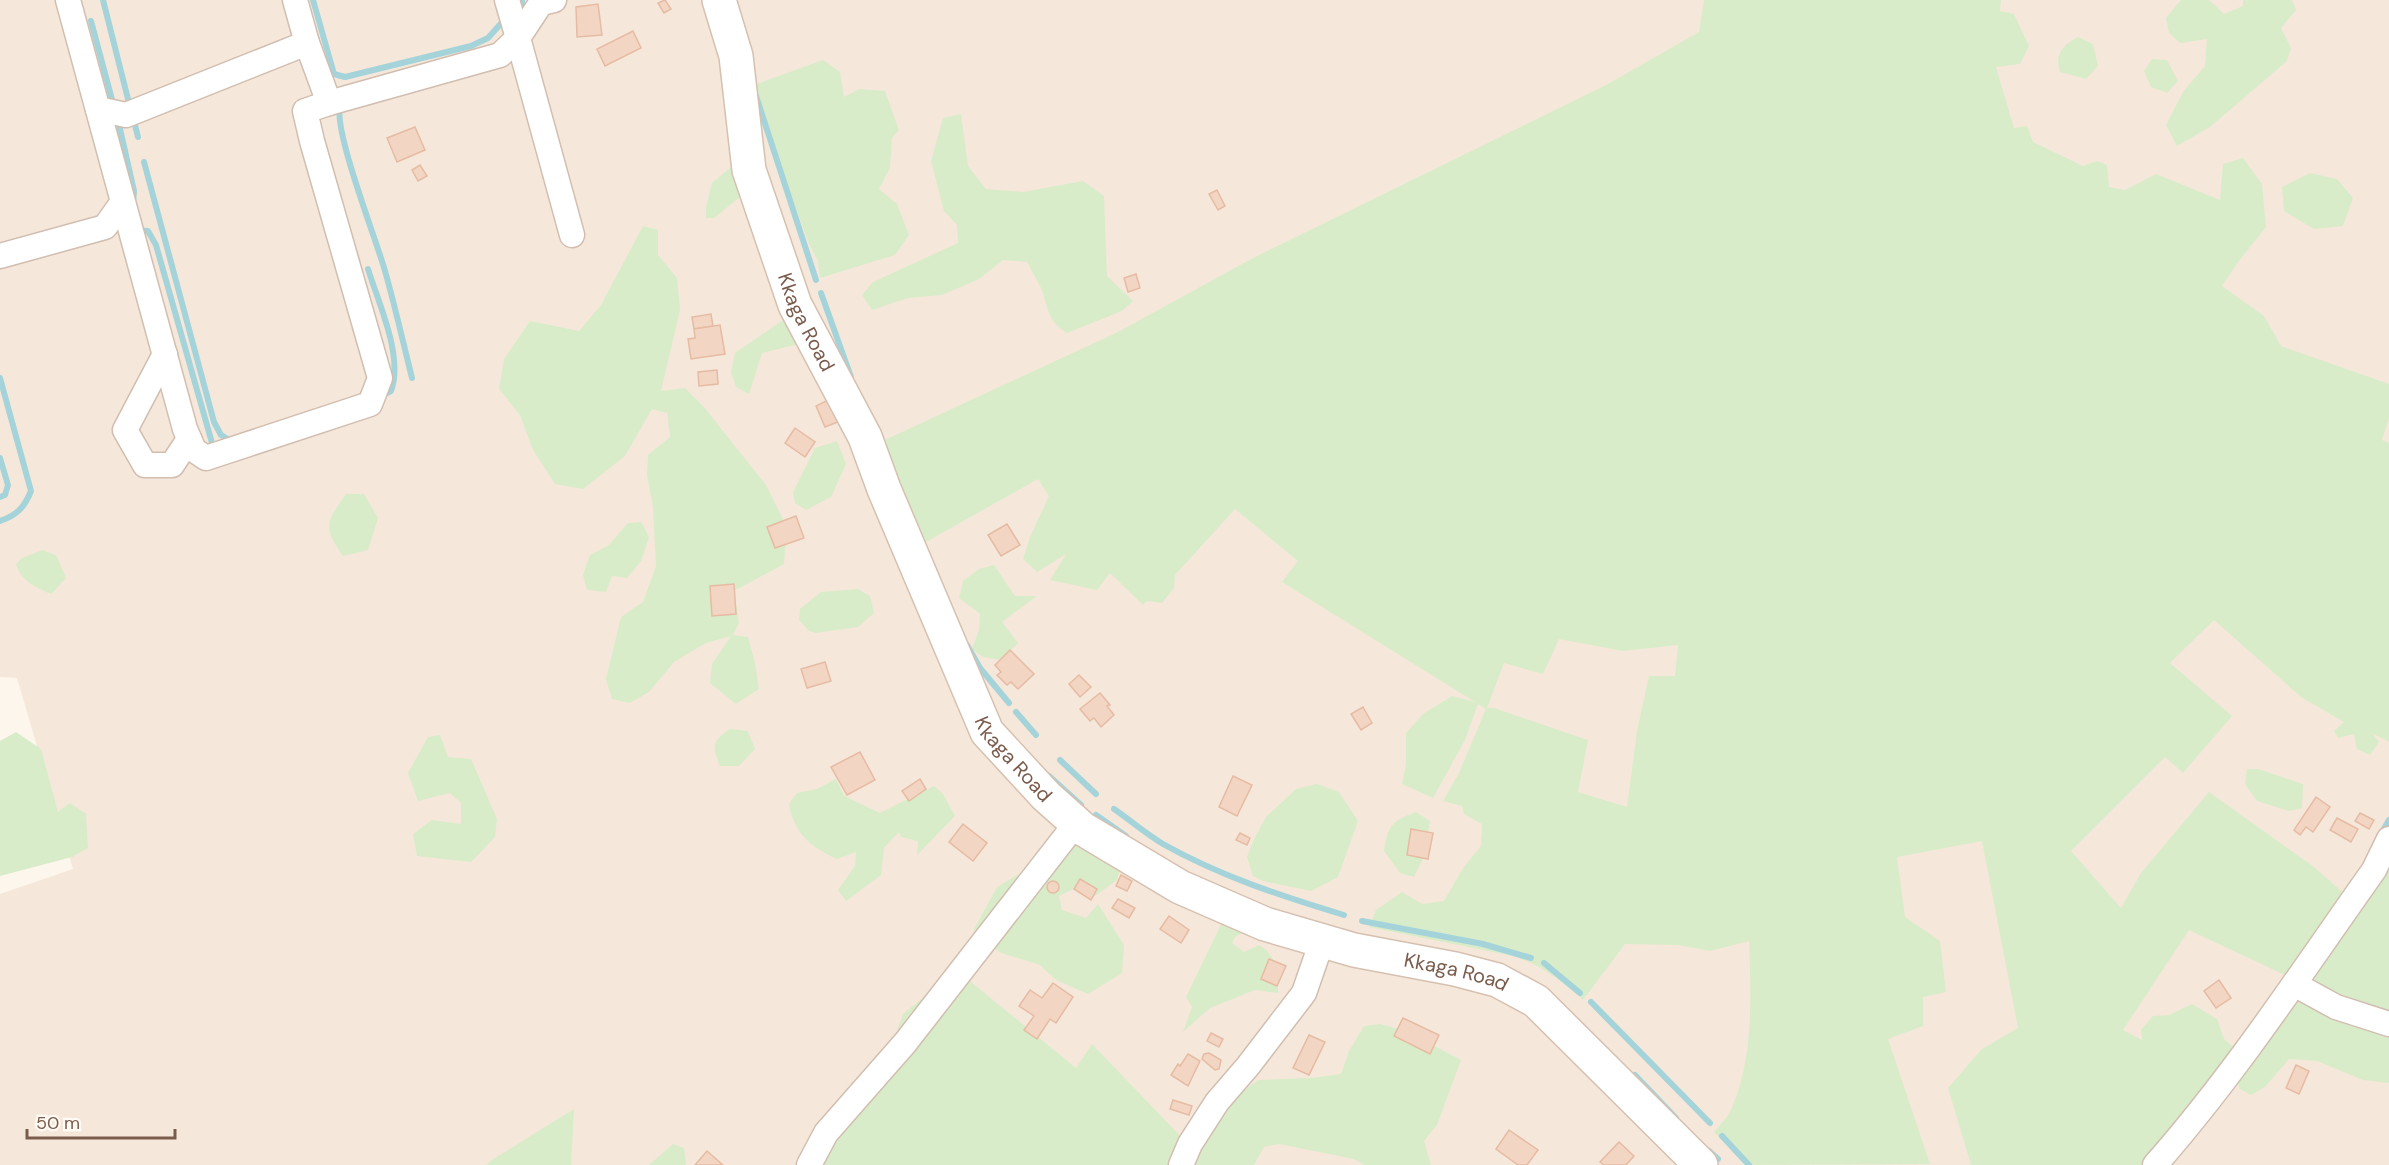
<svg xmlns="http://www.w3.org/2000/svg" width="2389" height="1165" font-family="'DM Sans',sans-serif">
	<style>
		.residential { fill: #f5e8da }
		.green { fill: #d8ecc9; fill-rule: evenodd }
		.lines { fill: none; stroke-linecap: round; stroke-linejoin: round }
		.stream { stroke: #a5d3da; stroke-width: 6 }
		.building { fill: #f3d5c3; stroke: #e6bba3; stroke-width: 1.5 }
		.street-casing { stroke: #d1beb0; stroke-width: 27 }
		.secondary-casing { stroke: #d6c0b0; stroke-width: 36 }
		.street { stroke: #fff; stroke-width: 24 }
		.secondary { stroke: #fff; stroke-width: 33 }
		.labels { text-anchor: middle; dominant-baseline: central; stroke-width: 5; stroke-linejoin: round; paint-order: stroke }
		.street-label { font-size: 20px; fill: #7a5c4d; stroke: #fffaf3 }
	</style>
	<rect width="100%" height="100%" fill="#fdf6ec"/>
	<!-- residential -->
	<polygon class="residential" points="0,0 2389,0 2389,1165 0,1165 0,894 73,869 17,678 0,677"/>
	<!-- green -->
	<g class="green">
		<path d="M1704 0H2001L2000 11 2014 14 2029 46 2020 64 1996 67 2014 128 2027 126 2033 142 2083 166 2097 161 2107 165 2109 187 2125 190 2156 174 2220 200 2223 164 2243 158 2262 184 2266 227 2238 262 2222 286 2264 316 2281 346 2389 384V418L2382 440 2389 443V742L2372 733 2379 742 2370 755 2357 749 2354 734 2338 738 2334 731 2344 722 2301 697 2214 620 2170 663 2232 716 2183 773 2165 757 2071 851 2121 908 2141 873 2209 792 2314 867 2348 897 2289 977 2189 930 2123 1030 2142 1040 2141 1030 2153 1016 2169 1015 2192 1004 2217 1019 2224 1039 2238 1051 2145 1165H1971L1948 1088 1982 1049 2018 1028 1982 841 1897 857 1905 917 1940 941 1946 992 1923 997V1026L1888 1039 1930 1164 1745 1165 1714 1132C1720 1125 1727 1118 1731 1110 1754 1058 1751 996 1749 941L1710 951 1678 945 1625 944 1583 1000C1560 980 1543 966 1513 956L1369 927 1376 910 1402 892 1422 904 1444 901 1463 868 1481 846 1482 824 1464 814 1462 806 1443 801 1459 773 1486 709 1478 704 1465 740 1433 798 1402 784 1406 764V733L1423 714 1452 696 1475 702 1282 582 1298 561 1235 509 1175 575 1174 588 1162 603 1147 601 1143 605 1110 573 1097 590 1050 580 1066 554 1037 572 1023 559 1030 537 1049 496 1038 479 917 547 874 445 1116 333 1255 257 1608 84 1699 32ZM1559 639 1623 651 1678 645 1675 676H1649L1637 731 1627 807 1578 792 1588 740 1494 708H1487L1504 663 1543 674Z"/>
		<polygon points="2181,0 2209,0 2224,14 2243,6 2243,0 2292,0 2296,10 2281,28 2291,48 2287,61 2210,127 2177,146 2166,125 2183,92 2205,66 2207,39 2180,43 2169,33 2166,18"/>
		<path d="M2078 37 2093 44 2098 66 2086 79 2060 72C2054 54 2063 45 2078 37Z"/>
		<polygon points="2152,59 2167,60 2178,81 2167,93 2151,87 2144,71"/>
		<polygon points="823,60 840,72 844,97 859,89 885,91 899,130 892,138 890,168 879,189 897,204 909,235 895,255 820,278 818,261 810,246 769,136 754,85"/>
		<path d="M961 114 968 166 986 189 1023 192 1083 181 1104 196 1107 276 1133 301 1122 311 1067 333C1049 322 1048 310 1043 293 1039 282 1032 272 1027 262L1003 260 979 279 942 295 908 298 872 310 862 295 873 282 958 243 957 225 944 211 931 161 943 118Z"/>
		<polygon points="731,167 756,170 745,193 714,218 706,218 706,207 712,183"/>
		<polygon points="2310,173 2337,179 2353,198 2343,226 2314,229 2284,211 2282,187"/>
		<polygon points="643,226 658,230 658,255 677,278 680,310 661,391 685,388 704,407 766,485 787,527 784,564 734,591 739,623 733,635 748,637 755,663 759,689 736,704 710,683 712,664 731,636 706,643 674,662 649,692 630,703 612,699 606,679 621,617 643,602 656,566 653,507 647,475 648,455 670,437 667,413 652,409 625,456 583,489 555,484 533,450 520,415 499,389 504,359 530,321 579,331 601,305"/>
		<polygon points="807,308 803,343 762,353 749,394 736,387 731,372 735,353 780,322"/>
		<polygon points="837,441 846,464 831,497 806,510 795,503 793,492 815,448"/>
		<path d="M346 494H364L378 518 368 550 343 556C322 526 326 523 346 494Z"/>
		<polygon points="641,522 649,537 641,561 627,578 612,576 606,592 587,590 583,575 590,555 609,545 628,523"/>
		<path d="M42 550 56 555 66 578 51 594C35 587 21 581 16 564L22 558Z"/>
		<polygon points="994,565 1015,596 1037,596 1002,622 1018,643 1001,660 983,657 972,649 979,630 980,614 959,598 963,581 979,569"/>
		<polygon points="858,589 870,596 874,613 858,627 816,633 809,631 799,620 800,609 821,592"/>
		<path d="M730 729 748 731 755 749 739 766H720C712 746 711 742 730 729Z"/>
		<polygon points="16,732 41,749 58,812 70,803 86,814 88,848 72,857 0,876 0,741"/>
		<polygon points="440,735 448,757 471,759 497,819 495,837 471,862 417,856 413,834 432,820 461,824 461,803 450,793 418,801 408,773 428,737"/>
		<polygon points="2247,769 2258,769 2303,784 2302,808 2289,811 2257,801 2245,784"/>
		<path d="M836 779 844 796 880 813 934 786 943 794 955 816 917 855 918 841 901 837 899 832 884 848 881 875 846 901 838 890 855 866 856 852 837 859C811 847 794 834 789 804L797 793 817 789Z"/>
		<polygon points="1317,784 1339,792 1358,821 1338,877 1311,891 1263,881 1253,876 1247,857 1254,839 1266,817 1296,789"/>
		<path d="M1416 812 1430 821 1425 854 1414 877 1400 873 1384 851C1387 826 1393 820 1416 812Z"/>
		<polygon points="1087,835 1123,860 1117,880 1095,896 1075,888 1059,896 1062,910 1086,918 1098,904 1124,945 1122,973 1088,994 1056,980 1040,965 1001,953 993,947 991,927 973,931 997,887 1019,874 1045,875 1070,844"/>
		<polygon points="2389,853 2389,1019 2308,981"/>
		<path d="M1227 912 1247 930 1235 937 1232 943 1244 952 1259 945C1278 956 1277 973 1278 993L1255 990 1210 1008 1183 1032 1192 1007 1186 997Z"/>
		<polygon points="965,977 1076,1068 1092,1044 1186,1142 1176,1165 814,1165 894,1039 903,1014 929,993"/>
		<polygon points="2299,996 2389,1032 2389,1083 2363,1080 2317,1061 2289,1059 2265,1087 2251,1095 2240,1089 2235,1076"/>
		<polygon points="1380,1024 1406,1031 1461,1060 1437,1125 1424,1141 1431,1165 1364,1165 1354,1159 1279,1144 1264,1147 1254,1165 1186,1165 1233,1099 1258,1080 1311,1078 1341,1074 1349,1051 1364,1026"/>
		<polygon points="574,1109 571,1165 486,1165 492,1160"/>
		<polygon points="673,1144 684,1148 686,1165 649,1165"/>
	</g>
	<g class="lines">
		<!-- stream -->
		<g class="stream">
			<polyline points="103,0 130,107"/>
			<polyline points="313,0 334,74 345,77 471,46 488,38 505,19"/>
			<polyline points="522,0 522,3"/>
			<polyline points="91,21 114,107"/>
			<polyline points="756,96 816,280"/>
			<path d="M340 107C334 132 376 239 385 271 395 306 403 342 412 378"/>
			<polyline points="133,117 138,137"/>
			<polyline points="118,120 134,191 133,204"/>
			<polyline points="144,162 214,422 221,435 231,441"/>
			<polyline points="136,230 148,231 156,245 214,450"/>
			<path d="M368 269C378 302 404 357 391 391L381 396"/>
			<polyline points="821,293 851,377"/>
			<path d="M0 378 31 491C24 508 17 515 0 521"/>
			<polyline points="0,458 8,485 5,495 0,497"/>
			<polyline points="967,645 980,668 1009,703"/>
			<polyline points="1016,712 1036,735"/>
			<polyline points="1060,760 1096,794"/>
			<polyline points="1049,776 1081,805"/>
			<path d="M1114 809C1130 820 1146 834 1163 844 1220 876 1281 896 1344 915"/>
			<polyline points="1096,815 1126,836"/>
			<polyline points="2381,834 2389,820"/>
			<polyline points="1362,921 1483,944 1531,958"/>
			<polyline points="1544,963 1580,993"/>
			<polyline points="1591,1002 1710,1123"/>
			<polyline points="1635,1075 1676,1118"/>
			<polyline points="1722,1136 1749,1165"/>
			<polyline points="1709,1151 1718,1159"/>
		</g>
	</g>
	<!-- building -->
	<g class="building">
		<polygon points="665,0 671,9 664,13 658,3"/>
		<polygon points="598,4 602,35 577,37 576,7"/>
		<polygon points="633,31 641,48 605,66 597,49"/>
		<polygon points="415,127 425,150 397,162 387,138"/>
		<polygon points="420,165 427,176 418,181 412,170"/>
		<polygon points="1217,190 1225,206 1218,210 1209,194"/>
		<polygon points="1136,274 1140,288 1128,292 1124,278"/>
		<polygon points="711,314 713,326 694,329 692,317"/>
		<polygon points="720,325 725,354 691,359 688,339 695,338 694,329"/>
		<polygon points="717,370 718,384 699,386 698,372"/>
		<polygon points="830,399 840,421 825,427 816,406"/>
		<polygon points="795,428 815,442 805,457 785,443"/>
		<polygon points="796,516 804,538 775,548 767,527"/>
		<polygon points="1007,524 1020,545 1001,556 988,535"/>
		<polygon points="734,584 736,614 712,616 710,586"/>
		<polygon points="1010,650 1034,674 1018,689 1011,682 1007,685 997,675 1001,672 995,665"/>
		<polygon points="825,662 831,681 807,688 801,669"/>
		<polygon points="1079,675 1091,687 1080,697 1069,684"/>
		<polygon points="1100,693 1110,705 1107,706 1114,715 1101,727 1094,718 1090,721 1080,709"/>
		<polygon points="1363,707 1372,723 1361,730 1351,714"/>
		<polygon points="860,752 875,780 847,795 831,767"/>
		<polygon points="1233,776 1252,785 1237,816 1219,807"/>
		<polygon points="920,779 926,789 909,801 902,791"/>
		<polygon points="2316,797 2330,807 2313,832 2306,827 2300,835 2294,830"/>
		<polygon points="2360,813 2374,820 2369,829 2355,821"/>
		<polygon points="2337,818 2358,829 2351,842 2330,830"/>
		<polygon points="963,824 987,843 973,861 949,842"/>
		<polygon points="1411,829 1433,833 1428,859 1407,855"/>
		<polygon points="1240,833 1250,838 1247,845 1236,840"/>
		<polygon points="1121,875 1132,881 1127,891 1116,886"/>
		<polygon points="1080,879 1097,889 1091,900 1074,889"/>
		<circle cx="1053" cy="887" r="6"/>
		<polygon points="1118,899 1135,908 1129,918 1112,908"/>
		<polygon points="1169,916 1189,930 1181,943 1160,929"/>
		<polygon points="1269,959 1286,966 1277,986 1261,979"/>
		<polygon points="2219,980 2231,998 2216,1008 2204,991"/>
		<polygon points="1053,983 1073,997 1056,1023 1050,1019 1037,1039 1024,1030 1034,1016 1019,1006 1030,990 1042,998"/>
		<polygon points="1403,1018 1439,1035 1430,1054 1394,1036"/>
		<polygon points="1211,1033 1223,1039 1219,1047 1207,1041"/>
		<polygon points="1309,1035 1325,1042 1309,1075 1293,1068"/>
		<polygon points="1209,1053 1221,1060 1219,1069 1215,1070 1202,1059 1204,1054"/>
		<polygon points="1188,1054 1200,1061 1188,1086 1171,1075 1178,1064 1180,1066"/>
		<polygon points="2296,1065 2309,1071 2299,1094 2286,1088"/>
		<polygon points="1173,1100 1192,1106 1189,1115 1170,1109"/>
		<polygon points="1509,1130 1538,1150 1527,1165 1518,1165 1496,1149"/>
		<polygon points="1619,1142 1634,1156 1626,1165 1604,1165 1600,1162"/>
		<polygon points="707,1151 723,1165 695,1165"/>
	</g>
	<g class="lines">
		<defs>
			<g id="street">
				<polyline points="68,0 185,429 194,450 206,458 370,404 380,378 312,141 305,111 329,103"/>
				<polyline points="295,0 307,43 329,103 500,55 518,38 507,0"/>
				<polyline points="554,0 541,3 518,38 572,235"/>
				<polyline points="98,109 126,115 307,43"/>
				<polyline points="0,256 105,227 122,203"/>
				<polyline points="165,354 125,430 145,465 172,465 189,439"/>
				<polyline points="2294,984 2336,1007 2389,1024"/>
				<polyline points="809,1165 826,1133 905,1043 1070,831 1073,820"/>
				<polyline points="1181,1165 1190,1144 1217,1102 1248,1066 1304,993 1322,941"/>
				<path d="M2155 1165C2236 1073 2303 970 2374 870L2389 839"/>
			</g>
			<g id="secondary">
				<path id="s1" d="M719 0 736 56 749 170 795 305 865 437 884 489 987 732 1046 796 1083 829 1180 887 1265 924 1354 950 1455 969 1497 980 1536 1001 1701 1165"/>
			</g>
		</defs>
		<!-- street casing -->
		<use href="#street" class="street-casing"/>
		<!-- secondary casing -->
		<use href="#secondary" class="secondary-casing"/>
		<!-- street -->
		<use href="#street" class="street"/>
		<!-- secondary -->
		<use href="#secondary" class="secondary"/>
	</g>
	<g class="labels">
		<!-- street labels -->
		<g class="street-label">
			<text stroke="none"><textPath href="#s1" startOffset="336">Kkaga Road</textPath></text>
			<text stroke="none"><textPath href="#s1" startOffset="822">Kkaga Road</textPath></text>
			<text stroke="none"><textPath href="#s1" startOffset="1324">Kkaga Road</textPath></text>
		</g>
	</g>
	<!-- scale -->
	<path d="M27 1129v9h148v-9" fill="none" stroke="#7a5c4d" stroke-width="3"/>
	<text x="36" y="1129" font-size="18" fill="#7a5c4d" stroke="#fffaf3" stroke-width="4.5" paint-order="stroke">50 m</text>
</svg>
